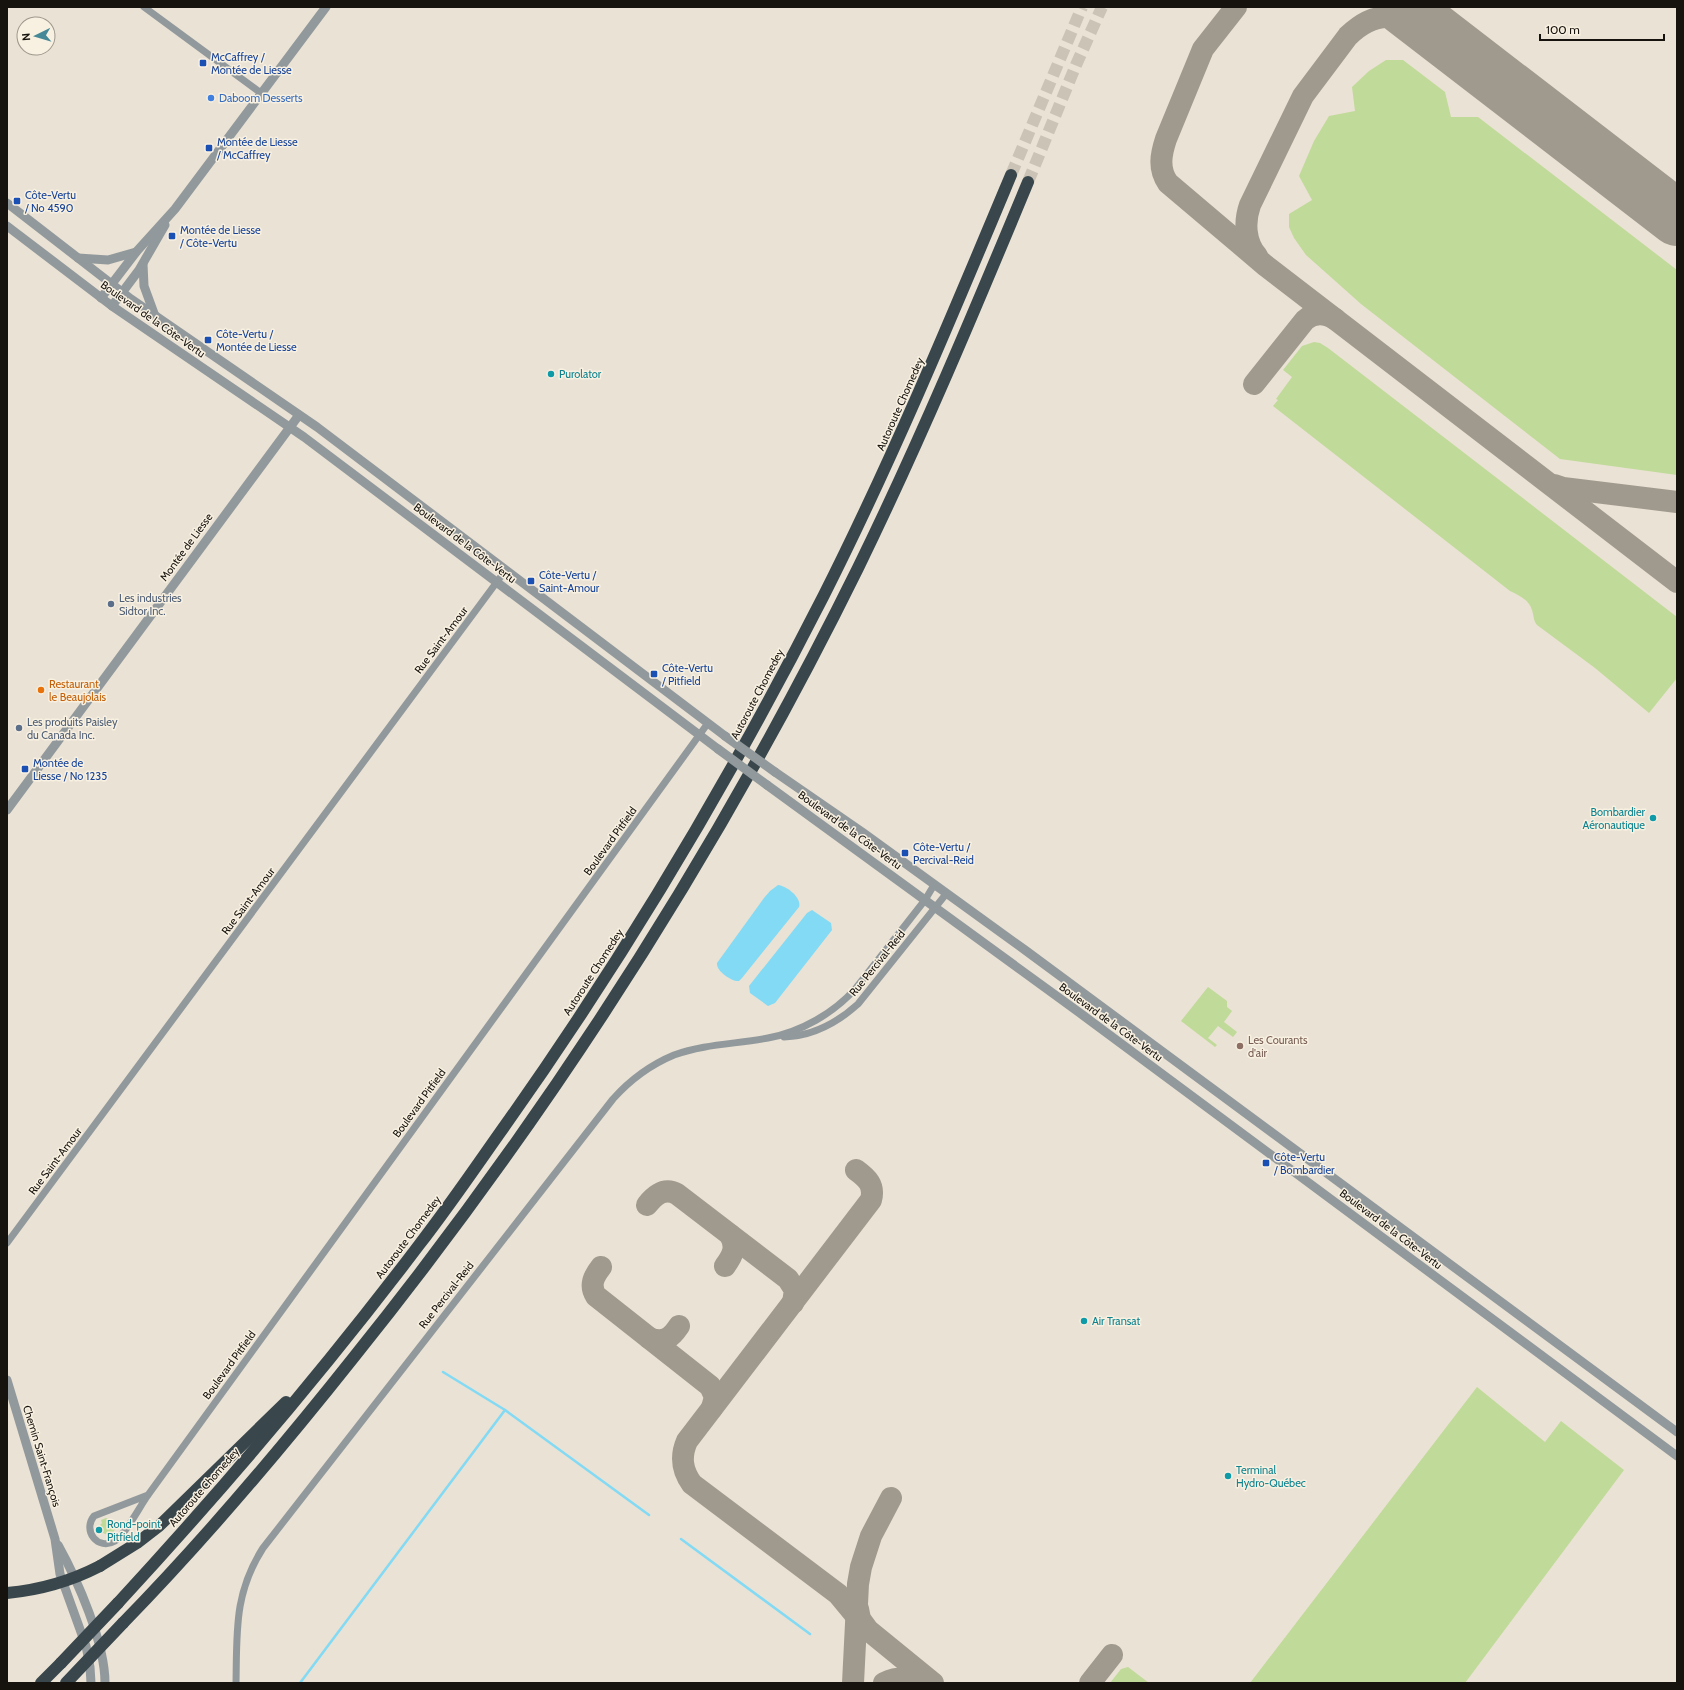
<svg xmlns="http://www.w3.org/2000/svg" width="1684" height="1690" font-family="Cabin,sans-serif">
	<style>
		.green { fill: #c0da99 }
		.water { fill: #82daf4 }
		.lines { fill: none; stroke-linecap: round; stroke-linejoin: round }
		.stream { stroke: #82daf4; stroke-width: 2.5 }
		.taxiway { stroke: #a09a8e; stroke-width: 22 }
		.runway { stroke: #a09a8e; stroke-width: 56 }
		.motorway-tunnel { stroke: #cac3b6; stroke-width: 12; stroke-dasharray: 12 6; stroke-linecap: butt }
		.minor { stroke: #92999c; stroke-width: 7 }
		.tertiary { stroke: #92999c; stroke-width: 9 }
		.motorway { stroke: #39474d; stroke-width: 12 }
		.tertiary-bridge { stroke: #92999c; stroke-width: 9 }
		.motorway-bridge { stroke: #39474d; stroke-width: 12 }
		.transit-dot { fill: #1a4fb4; stroke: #f8f0e1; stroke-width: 1.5 }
		.shop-dot { fill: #3f7fe0; stroke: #f8f0e1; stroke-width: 1.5 }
		.culture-dot { fill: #0f9aa8; stroke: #f8f0e1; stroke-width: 1.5 }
		.service-dot { fill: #5c6f8a; stroke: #f8f0e1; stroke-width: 1.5 }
		.food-dot { fill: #e8710a; stroke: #f8f0e1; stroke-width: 1.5 }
		.education-dot { fill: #8d6e63; stroke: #f8f0e1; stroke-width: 1.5 }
		.labels { text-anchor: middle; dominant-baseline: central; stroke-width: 3; stroke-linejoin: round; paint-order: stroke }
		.transit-label { font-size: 11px; fill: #164399; stroke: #f8f0e1; text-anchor: start }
		.shop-label { font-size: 11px; fill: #366cbe; stroke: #f8f0e1; text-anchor: start }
		.street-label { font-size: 11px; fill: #16130e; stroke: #f8f0e1 }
		.culture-label { font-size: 11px; fill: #0d838f; stroke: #f8f0e1; text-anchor: start }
		.service-label { font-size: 11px; fill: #4e5e75; stroke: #f8f0e1; text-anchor: start }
		.food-label { font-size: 11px; fill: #c56008; stroke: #f8f0e1; text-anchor: start }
		.education-label { font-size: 11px; fill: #785e54; stroke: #f8f0e1; text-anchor: start }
	</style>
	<rect width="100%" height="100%" fill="#eae2d4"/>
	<!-- green -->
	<g class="green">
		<polygon points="1386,60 1403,60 1445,92 1451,117 1478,117 1677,270 1677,475 1560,459 1361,304 1306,255 1294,238 1289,227 1289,214 1312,200 1299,176 1314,141 1329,116 1355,111 1352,87 1369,71"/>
		<path d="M1314 342 1320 343 1328 348 1677 617V678L1649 713 1595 668 1537 625C1533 620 1534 616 1532 610 1529 600 1519 595 1510 591L1273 406 1278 400 1276 399 1292 377 1283 370 1302 346Z"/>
		<polygon points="1208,987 1227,1001 1227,1007 1232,1011 1224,1022 1237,1032 1233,1037 1218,1026 1208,1038 1217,1045 1215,1047 1181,1021"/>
		<polygon points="1477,1387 1545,1442 1561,1421 1624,1470 1465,1683 1250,1683"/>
		<polygon points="106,1518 110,1519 115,1524 114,1533 112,1531 109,1534 105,1534 100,1531 100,1525 102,1523 101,1520"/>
		<polygon points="1128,1667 1149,1683 1110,1683 1121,1669"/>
	</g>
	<!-- water -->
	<g class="water">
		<path d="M778 885C787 886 802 898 799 907L742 978 739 981C732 982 716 971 717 963L764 898 770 891Z"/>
		<polygon points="812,910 831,923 832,930 775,1003 768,1006 750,993 749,986 807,913"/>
	</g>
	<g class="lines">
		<!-- stream -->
		<g class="stream">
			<polyline points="443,1372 505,1410 649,1515"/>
			<polyline points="681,1539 810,1634"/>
			<polyline points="300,1683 505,1410"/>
		</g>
		<!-- taxiway -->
		<g class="taxiway">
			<path d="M1236 7 1203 49 1166 139C1161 154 1158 169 1168 183L1266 266 1677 582"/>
			<path d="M1257 256C1245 242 1244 222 1250 205L1303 96 1348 36C1382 3 1407 18 1440 42 1455 52 1470 63 1486 74L1497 79"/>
			<path d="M1254 384 1305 320C1315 312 1325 313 1335 319"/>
			<polyline points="1554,485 1563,488 1677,502"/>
			<path d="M856 1170C867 1178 875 1185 871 1200L687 1441C680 1457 682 1470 692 1484L838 1594 862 1623"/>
			<path d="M647 1205C655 1195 664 1187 677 1194L788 1279 795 1290 793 1303"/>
			<path d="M725 1266C733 1255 737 1247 730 1235"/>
			<path d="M601 1267C594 1276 589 1285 596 1296L710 1386 715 1397 712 1408"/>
			<path d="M649 1338C664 1344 671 1338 679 1326"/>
			<polyline points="858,1609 860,1619 868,1630 933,1683"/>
			<polyline points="853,1683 858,1584 861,1567 871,1536 891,1498"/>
			<path d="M884 1683C898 1676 916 1677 930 1683"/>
			<polyline points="1090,1683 1112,1655"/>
		</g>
		<!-- runway -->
		<polyline class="runway" points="1403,7 1677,218"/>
		<!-- motorway-tunnel -->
		<g class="motorway-tunnel">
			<polyline points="1011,175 1082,7"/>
			<polyline points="1028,182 1076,65 1102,7"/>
		</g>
		<!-- minor -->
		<g class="minor">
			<polyline points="144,7 261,93"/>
			<path d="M784 1037C813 1036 837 1023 858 1004L946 894"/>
			<polyline points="7,1243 505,571"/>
			<path d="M148 1495 94 1516C82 1531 98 1551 115 1541 125 1535 140 1506 148 1495L708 723"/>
			<path d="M236 1683C237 1632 234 1593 263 1548L613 1099C630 1080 650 1065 674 1055 704 1044 737 1044 768 1038 801 1032 834 1013 856 988L925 900 934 885"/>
		</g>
		<!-- tertiary -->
		<g class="tertiary">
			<polyline points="7,203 131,299 317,427 725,736"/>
			<polyline points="7,226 112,306 304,437 718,749"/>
			<polyline points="78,258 108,260 136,252"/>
			<polyline points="143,264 144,286 155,316"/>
			<polyline points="101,298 137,251 175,209 326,7"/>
			<polyline points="112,306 139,270 165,225"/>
			<polyline points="775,772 862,832 1025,950 1677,1432"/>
			<polyline points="767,785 1084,1016 1677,1456"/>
			<polyline points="7,810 299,415"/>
			<polyline points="7,1380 55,1539 60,1574 86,1646 90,1667 91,1683"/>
			<path d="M58 1545C78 1581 105 1643 105 1683"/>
		</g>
		<!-- motorway -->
		<g class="motorway">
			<polyline points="100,1566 137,1543 159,1526 286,1402"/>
			<path d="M118 1603C224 1488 325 1369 419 1245 447 1209 473 1171 499 1134 621 963 729 782 824 595 893 458 952 316 1011 175"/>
			<path d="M123 1623C205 1539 281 1449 354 1357 550 1113 720 848 858 568 920 441 974 312 1028 182"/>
			<polyline points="41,1683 61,1663"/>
		</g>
		<!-- tertiary-bridge -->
		<g class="tertiary-bridge">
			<polyline points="725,736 775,772"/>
			<polyline points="718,749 767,785"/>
		</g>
		<!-- motorway-bridge -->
		<g class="motorway-bridge">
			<path d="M7 1593C40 1590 71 1581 100 1566"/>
			<polyline points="61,1663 118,1603"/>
			<polyline points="66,1683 123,1623"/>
		</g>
	</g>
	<!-- markers -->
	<g class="transit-dot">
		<rect x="199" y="59" width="8" height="8" rx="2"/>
		<rect x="205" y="144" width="8" height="8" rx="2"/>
		<rect x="13" y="197" width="8" height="8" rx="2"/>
		<rect x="168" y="232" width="8" height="8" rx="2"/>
		<rect x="204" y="336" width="8" height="8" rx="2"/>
		<rect x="527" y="577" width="8" height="8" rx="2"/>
		<rect x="650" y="670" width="8" height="8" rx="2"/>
		<rect x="21" y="765" width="8" height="8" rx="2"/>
		<rect x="901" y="849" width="8" height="8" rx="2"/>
		<rect x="1262" y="1159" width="8" height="8" rx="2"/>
	</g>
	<circle class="shop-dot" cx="211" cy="98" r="4"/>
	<g class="culture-dot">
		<circle cx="551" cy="374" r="4"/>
		<circle cx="1653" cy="818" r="4"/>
		<circle cx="1084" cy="1321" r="4"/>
		<circle cx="1228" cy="1476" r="4"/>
		<circle cx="99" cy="1530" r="4"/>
	</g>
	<g class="service-dot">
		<circle cx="111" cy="604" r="4"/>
		<circle cx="19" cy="728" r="4"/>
	</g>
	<circle class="food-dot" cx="41" cy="690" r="4"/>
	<circle class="education-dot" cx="1240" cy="1046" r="4"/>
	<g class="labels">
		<!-- transit labels -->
		<g class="transit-label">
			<text x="211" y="57">McCaffrey /<tspan x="211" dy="13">Montée de Liesse</tspan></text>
			<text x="217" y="142">Montée de Liesse<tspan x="217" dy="13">/ McCaffrey</tspan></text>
			<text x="25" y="195">Côte-Vertu<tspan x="25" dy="13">/ No 4590</tspan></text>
			<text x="180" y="230">Montée de Liesse<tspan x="180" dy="13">/ Côte-Vertu</tspan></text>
			<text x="216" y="334">Côte-Vertu /<tspan x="216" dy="13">Montée de Liesse</tspan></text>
			<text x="539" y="575">Côte-Vertu /<tspan x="539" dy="13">Saint-Amour</tspan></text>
			<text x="662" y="668">Côte-Vertu<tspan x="662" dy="13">/ Pitfield</tspan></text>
			<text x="33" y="763">Montée de<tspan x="33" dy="13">Liesse / No 1235</tspan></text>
			<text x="913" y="847">Côte-Vertu /<tspan x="913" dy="13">Percival-Reid</tspan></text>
			<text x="1274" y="1157">Côte-Vertu<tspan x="1274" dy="13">/ Bombardier</tspan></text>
		</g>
		<!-- shop labels -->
		<g class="shop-label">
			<text x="219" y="98">Daboom Desserts</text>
		</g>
		<!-- street labels -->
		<g class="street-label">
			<text transform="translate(153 319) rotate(35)">Boulevard de la Côte-Vertu</text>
			<text transform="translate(900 404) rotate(-66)">Autoroute Chomedey</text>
			<text transform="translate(465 543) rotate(37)">Boulevard de la Côte-Vertu</text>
			<text transform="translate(186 547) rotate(-54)">Montée de Liesse</text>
			<text transform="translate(441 640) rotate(-53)">Rue Saint-Amour</text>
			<text transform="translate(757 694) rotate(-62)">Autoroute Chomedey</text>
			<text transform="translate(850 830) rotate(36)">Boulevard de la Côte-Vertu</text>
			<text transform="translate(610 841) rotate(-54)">Boulevard Pitfield</text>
			<text transform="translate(248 901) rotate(-53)">Rue Saint-Amour</text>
			<text transform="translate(877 963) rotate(-51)">Rue Percival-Reid</text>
			<text transform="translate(593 972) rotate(-57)">Autoroute Chomedey</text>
			<text transform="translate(1111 1022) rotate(36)">Boulevard de la Côte-Vertu</text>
			<text transform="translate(419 1103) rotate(-54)">Boulevard Pitfield</text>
			<text transform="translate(55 1161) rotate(-53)">Rue Saint-Amour</text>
			<text transform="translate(1391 1229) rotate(37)">Boulevard de la Côte-Vertu</text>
			<text transform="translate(408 1237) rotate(-53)">Autoroute Chomedey</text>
			<text transform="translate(446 1295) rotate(-52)">Rue Percival-Reid</text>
			<text transform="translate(229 1365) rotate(-54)">Boulevard Pitfield</text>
			<text transform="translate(42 1456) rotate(73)">Chemin Saint-François</text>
			<text transform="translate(204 1487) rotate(-49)">Autoroute Chomedey</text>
		</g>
		<!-- culture labels -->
		<g class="culture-label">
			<text x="559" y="374">Purolator</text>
			<text x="1645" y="812" text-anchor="end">Bombardier<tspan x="1645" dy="13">Aéronautique</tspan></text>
			<text x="1092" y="1321">Air Transat</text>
			<text x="1236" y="1470">Terminal<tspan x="1236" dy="13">Hydro-Québec</tspan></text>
			<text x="107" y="1524">Rond-point<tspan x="107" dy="13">Pitfield</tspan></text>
		</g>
		<!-- service labels -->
		<g class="service-label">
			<text x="119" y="598">Les industries<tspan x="119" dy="13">Sidtor Inc.</tspan></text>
			<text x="27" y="722">Les produits Paisley<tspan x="27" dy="13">du Canada Inc.</tspan></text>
		</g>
		<!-- food labels -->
		<g class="food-label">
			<text x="49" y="684">Restaurant<tspan x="49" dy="13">le Beaujolais</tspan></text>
		</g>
		<!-- education labels -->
		<g class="education-label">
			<text x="1248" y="1040">Les Courants<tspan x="1248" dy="13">d'air</tspan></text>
		</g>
	</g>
	<!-- border -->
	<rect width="1684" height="1690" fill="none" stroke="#16130e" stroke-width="16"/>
	<!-- north arrow -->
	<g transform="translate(36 36) rotate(265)"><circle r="19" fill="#f8f0e1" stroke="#9e988d"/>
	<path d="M0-3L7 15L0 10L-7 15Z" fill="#458897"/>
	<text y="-6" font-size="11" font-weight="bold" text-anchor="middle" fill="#16130e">N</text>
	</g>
	<!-- scale -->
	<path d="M1540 34v6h124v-6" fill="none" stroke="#16130e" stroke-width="2"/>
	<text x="1546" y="34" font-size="12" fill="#16130e" stroke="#f8f0e1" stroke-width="3" paint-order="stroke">100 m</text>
</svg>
